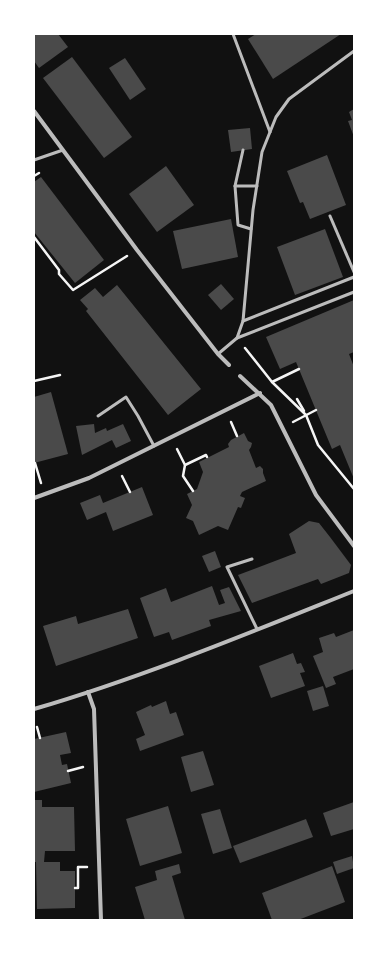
<svg xmlns="http://www.w3.org/2000/svg" width="388" height="954" font-family="'Asap Condensed',sans-serif">
	<style>
		.building { fill: #4a4a4a }
		.lines { fill: none; stroke-linecap: round; stroke-linejoin: round }
		.path { stroke: #f5f5f5; stroke-width: 2.5 }
		.service { stroke: #bcbcbc; stroke-width: 3 }
		.minor { stroke: #bcbcbc; stroke-width: 4 }
	</style>
	<rect width="100%" height="100%" fill="#111"/>
	<!-- building -->
	<g class="building">
		<polygon points="34,34 58,34 68,47 39,68 34,61"/>
		<polygon points="256,34 341,34 273,79 248,39"/>
		<polygon points="72,57 132,137 104,158 43,78"/>
		<polygon points="125,58 146,89 130,100 109,68"/>
		<polygon points="354,109 354,137 348,121 352,120 349,112"/>
		<polygon points="250,128 252,149 231,152 228,130"/>
		<polygon points="327,155 346,205 310,219 303,202 300,203 287,171"/>
		<polygon points="166,166 194,205 157,232 129,194"/>
		<polygon points="41,177 104,260 75,283 34,232 34,182"/>
		<polygon points="231,219 238,257 182,269 173,231"/>
		<polygon points="325,229 343,277 295,295 277,247"/>
		<polygon points="221,284 234,299 221,310 208,295"/>
		<polygon points="117,285 201,389 168,415 86,311 88,309 80,300 95,288 103,297"/>
		<polygon points="354,300 354,352 349,354 354,367 354,479 340,445 332,449 296,362 280,369 266,337"/>
		<polygon points="51,392 68,454 34,463 34,397"/>
		<polygon points="94,424 95,433 106,428 107,431 123,424 131,441 116,448 112,440 82,455 76,426"/>
		<polygon points="244,433 248,441 252,443 251,447 249,450 256,468 260,466 263,469 263,473 266,481 242,492 240,496 245,498 241,508 238,507 228,530 218,526 199,535 193,521 186,518 192,505 187,494 197,489 203,472 199,462 229,447 228,444 231,440"/>
		<polygon points="142,487 153,515 113,531 106,512 87,520 80,503 100,495 103,503"/>
		<polygon points="309,521 319,523 330,537 351,565 349,573 321,584 318,579 252,603 238,575 296,553 289,534"/>
		<polygon points="215,551 221,567 209,572 202,556"/>
		<polygon points="212,586 219,605 225,603 220,590 229,587 241,611 209,620 211,626 172,640 169,632 154,637 140,598 166,588 171,602"/>
		<polygon points="128,609 138,638 56,666 43,626 76,616 78,624"/>
		<polygon points="354,630 354,669 333,677 336,684 326,688 313,656 323,652 319,638 334,633 336,637"/>
		<polygon points="293,653 297,664 301,663 305,672 300,673 305,686 271,698 259,666"/>
		<polygon points="323,686 329,706 313,711 307,691"/>
		<polygon points="166,701 170,714 176,712 184,735 140,751 136,739 145,735 136,712 151,705 152,707"/>
		<polygon points="66,732 71,753 60,755 62,765 67,764 71,783 34,792 34,739"/>
		<polygon points="203,751 214,785 191,792 181,757"/>
		<polygon points="34,800 42,800 42,807 74,807 75,851 45,851 44,862 60,862 60,871 75,871 75,908 37,909 36,862 34,862"/>
		<polygon points="354,802 354,829 331,836 323,813"/>
		<polygon points="168,806 182,853 140,866 126,819"/>
		<polygon points="220,809 232,848 213,854 201,814"/>
		<polygon points="306,819 313,837 240,863 233,846"/>
		<polygon points="352,856 354,868 337,874 333,862"/>
		<polygon points="179,864 181,873 172,876 185,920 145,920 135,887 157,880 155,871"/>
		<polygon points="332,866 345,902 298,920 272,920 262,893"/>
	</g>
	<g class="lines">
		<!-- path -->
		<g class="path">
			<polyline points="34,176 39,173"/>
			<polyline points="34,237 59,270 59,274 73,290 127,256"/>
			<polyline points="245,348 272,382 306,415 318,445 354,489"/>
			<polyline points="34,381 60,375"/>
			<polyline points="272,382 299,369"/>
			<polyline points="297,399 304,411"/>
			<polyline points="231,422 237,436"/>
			<polyline points="293,422 316,410"/>
			<polyline points="177,449 185,465 183,476 193,491"/>
			<polyline points="35,463 41,483"/>
			<polyline points="185,465 206,455 207,457"/>
			<polyline points="122,476 130,492"/>
			<polyline points="37,727 40,738"/>
			<polyline points="68,771 83,767"/>
			<polyline points="75,888 78,888 78,867 87,867"/>
		</g>
		<!-- service -->
		<g class="service">
			<polyline points="233,34 270,132"/>
			<polyline points="243,150 235,186 257,186"/>
			<polyline points="34,160 63,150"/>
			<polyline points="235,186 238,225 251,229"/>
			<polyline points="330,216 354,272"/>
			<polyline points="243,321 354,277"/>
			<polyline points="237,338 354,292"/>
			<polyline points="218,354 237,338 243,321 253,210 262,152 276,117 289,99 354,51"/>
			<polyline points="98,416 126,397 138,416 154,446"/>
			<polyline points="252,559 227,567 257,629"/>
		</g>
		<!-- minor -->
		<g class="minor">
			<polyline points="34,111 137,250 218,354 229,365"/>
			<polyline points="240,376 271,405 316,495 354,546"/>
			<polyline points="34,498 89,478 260,393"/>
			<polyline points="88,692 94,709 101,920"/>
			<path d="M34 709C143 677 249 633 354 591"/>
		</g>
	</g>
	<!-- border -->
	<rect width="388" height="954" fill="none" stroke="#ffffff" stroke-width="70"/>
</svg>
